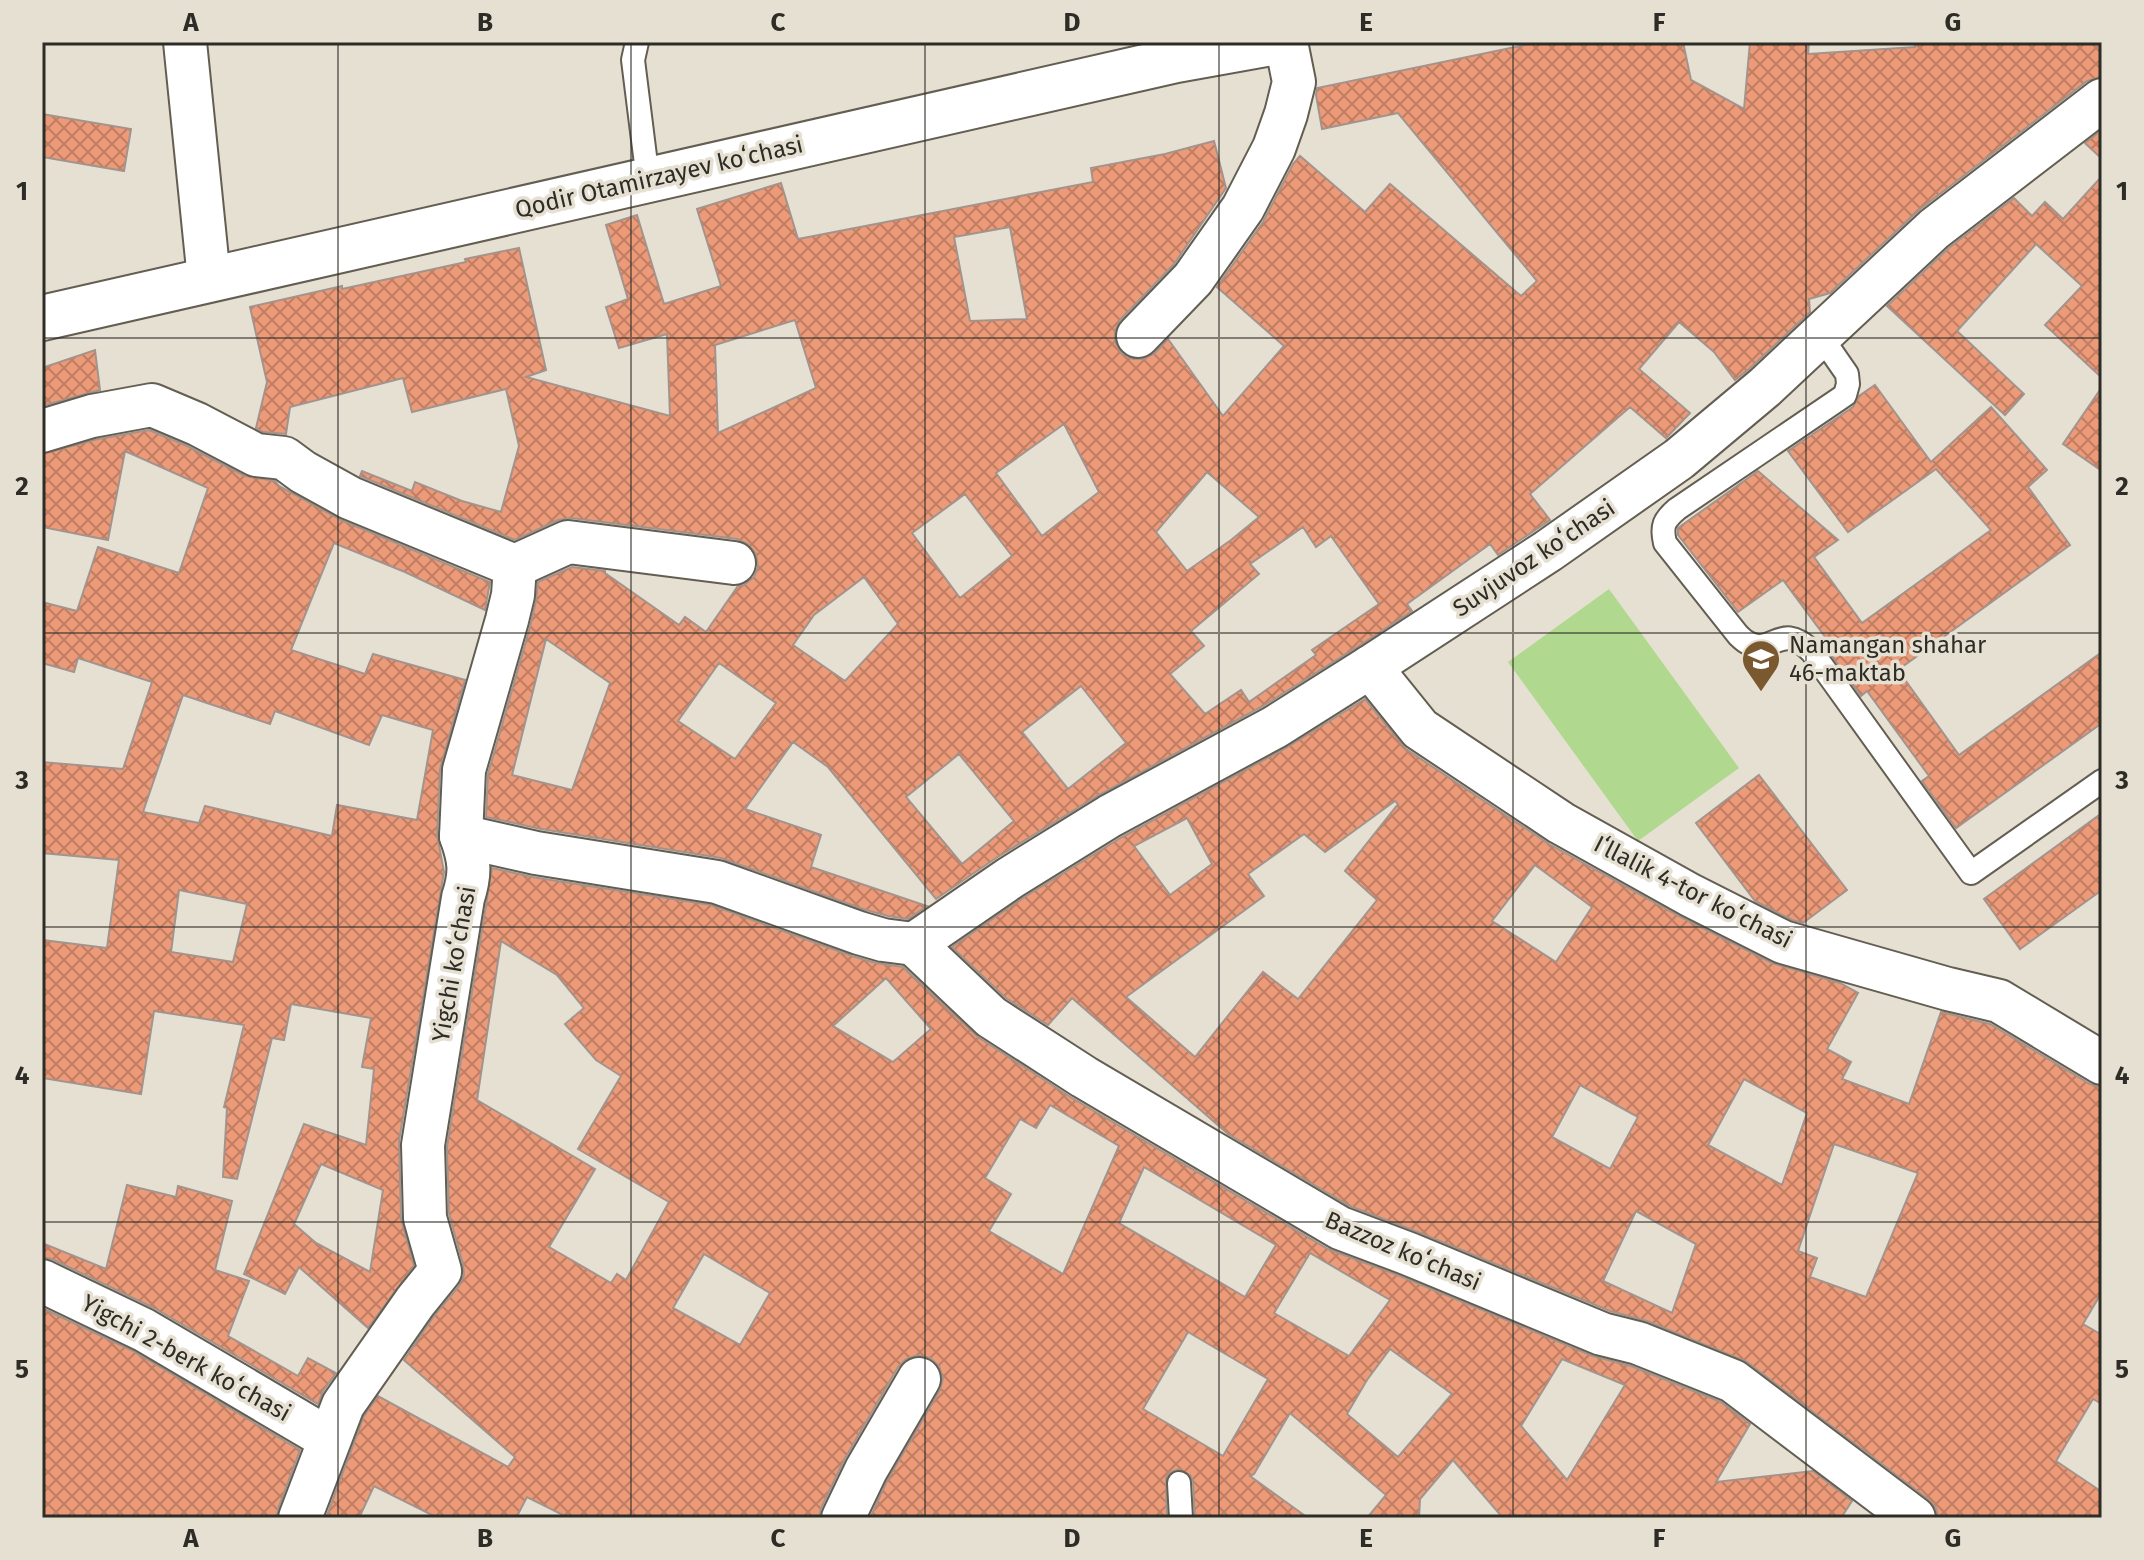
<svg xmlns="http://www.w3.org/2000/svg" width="2144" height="1560" font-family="'Fira Sans',sans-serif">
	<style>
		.park { fill: #b0d98f }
		.building { fill: url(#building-cross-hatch); stroke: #a3938d; stroke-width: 2; fill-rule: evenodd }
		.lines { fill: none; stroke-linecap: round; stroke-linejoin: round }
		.service-casing { stroke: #635e51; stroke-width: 26 }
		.minor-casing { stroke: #635e51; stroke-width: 46 }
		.secondary-casing { stroke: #635e51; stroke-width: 48 }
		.service { stroke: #fff; stroke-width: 22 }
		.minor { stroke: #fff; stroke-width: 42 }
		.secondary { stroke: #fff; stroke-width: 44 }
		.grid { fill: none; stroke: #2e2c26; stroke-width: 2; stroke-opacity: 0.55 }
		.labels { text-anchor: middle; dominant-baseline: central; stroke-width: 7; stroke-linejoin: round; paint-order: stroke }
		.street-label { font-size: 24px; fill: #2e2c26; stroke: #e6e0d2 }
		.poi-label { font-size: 24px; fill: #2e2c26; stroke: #e6e0d2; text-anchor: start }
		.neatline { fill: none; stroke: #2e2c26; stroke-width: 3 }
		.grid-label { font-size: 26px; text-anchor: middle; font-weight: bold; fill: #2e2c26 }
	</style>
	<defs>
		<pattern id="building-cross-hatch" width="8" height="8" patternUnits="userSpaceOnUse" patternTransform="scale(2)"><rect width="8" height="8" fill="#ed9a79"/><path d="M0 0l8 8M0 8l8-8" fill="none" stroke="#c07e63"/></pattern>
	</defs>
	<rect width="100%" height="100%" fill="#e6e0d2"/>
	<!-- park -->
	<polygon class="park" points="1609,589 1739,768 1638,841 1508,662"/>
	<!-- building -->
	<g class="building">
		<path d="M1539 42H1683L1691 80 1744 109 1750 42H1809L1808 54 1915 47 1914 42H2102V77L2087 81 1919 210 1830 293 1809 299 1810 312 1749 369 1735 380 1714 352 1679 322 1639 369 1690 413 1666 438 1630 407 1530 494 1550 520 1498 555 1490 544 1407 604 1412 611 1357 647 1263 706 1097 796 996 858 936 899 828 767 793 742 745 809 821 835 811 867 927 906 908 919 888 916 866 910 721 858 541 829 486 817 488 774 530 627 536 601 538 582 572 567 605 571V573L679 625 685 617 706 632 738 586 744 585 754 577 758 567 756 554 748 544 737 539 571 518 558 520 515 540 360 476 362 471 412 491 415 482 462 501 501 512 519 446 506 389 412 412 403 378 290 407 286 434 263 432 256 428 267 382 250 307 342 286V289L466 262 465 259 519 248 546 370 526 377 670 416 667 334 619 348 606 307 628 299 606 225 637 215 664 304 721 286 697 209 781 183 798 239 1093 182 1091 168 1165 154 1214 141 1226 188 1174 264 1120 320 1115 331V342L1122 354 1133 359H1144L1155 353 1168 339 1223 416 1284 346 1217 287 1263 222 1293 164 1300 156 1365 212 1390 184 1521 296 1537 281 1398 113 1322 129 1316 95 1317 88ZM1010 227 1027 319 970 321 954 237ZM795 320 816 388 718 433 715 345ZM1064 424 1099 492 1042 536 996 473ZM1207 472 1259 517 1231 540 1187 571 1156 532ZM965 494 1012 556 960 598 912 533ZM1303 527 1316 547 1331 536 1379 604 1312 650 1316 655 1249 702 1241 690 1205 714 1170 674 1204 646 1191 631 1259 574 1250 564ZM864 577 898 624 845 681 793 645 814 615ZM546 639 610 683 572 790 512 775ZM719 663 776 703 735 759 678 721ZM1081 686 1126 743 1068 789 1022 732ZM959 754 1014 821 962 864 906 797Z"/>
		<polygon points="42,114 131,129 124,171 42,157"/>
		<polygon points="2102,130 2102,159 2085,143"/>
		<polygon points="2102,176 2102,378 2045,325 2082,286 2036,244 1957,331 2024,394 2005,415 1887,306 1950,247 2014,198 2032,216 2045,202 2063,219"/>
		<polygon points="95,350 100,390 42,406 42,368"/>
		<polygon points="1875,385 1931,462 1991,407 2047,470 2028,487 2070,545 1898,670 1959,755 2102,652 2102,723 1956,828 1922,781 1929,776 1867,691 1861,696 1826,648 1831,645 1783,580 1738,612 1678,535 1678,528 1758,471 1838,540 1814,557 1862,623 1991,530 1936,469 1848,532 1788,451 1853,407 1859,396"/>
		<polygon points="2102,387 2102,471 2063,444"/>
		<path d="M149 430 187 446 245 476 275 481 279 486 341 520 490 582 485 610 405 572 334 543 291 650 365 674 373 654 465 680 440 769 437 835 444 872 399 1141 401 1219 414 1266 368 1328 299 1267 285 1294 244 1274 304 1124 366 1145 374 1069 362 1067 371 1018 291 1004 284 1040 272 1038 237 1179 223 1177 227 1108 224 1107 244 1025 154 1011 141 1094 42 1078V940L107 948 119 860 42 853V762L123 769 152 682 78 658 74 672 42 663V602L77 611 98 547 179 573 208 488 125 451 108 540 42 527V454L98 439ZM183 695 270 724 275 711 369 745 382 715 433 730 417 820 337 805 332 836 205 806 199 823 143 812ZM179 890 247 904 233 962 171 952ZM321 1164 383 1190 370 1272 316 1243 294 1224Z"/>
		<path d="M1365 699 1406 749 1549 844 1679 916 1772 963 1840 983 1858 993 1827 1049 1851 1062 1842 1079 1909 1104 1941 1012 1990 1024 2090 1084 2102 1087V1292L2083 1324 2102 1335V1404L2093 1399 2056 1461 2102 1492V1518H1938L1936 1508 1928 1499 1747 1362 1647 1321 1610 1311 1418 1232 1350 1206 1228 1134 1072 998 1048 1025 1006 998 952 947 1023 898 1122 837 1286 748ZM1395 801 1398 804 1345 871 1377 900 1298 999 1263 972 1195 1057 1126 997 1264 896 1248 874 1304 834 1325 852ZM1187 818 1212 864 1170 895 1134 846ZM1535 865 1592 907 1556 962 1492 921ZM1744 1079 1807 1113 1782 1185 1708 1145ZM1580 1085 1638 1117 1610 1169 1552 1137ZM1834 1144 1918 1173 1866 1297 1810 1277 1817 1258 1798 1251ZM1636 1211 1696 1244 1672 1313 1603 1281Z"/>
		<polygon points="1759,775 1847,890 1803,923 1792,920 1755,901 1696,823"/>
		<polygon points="2102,813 2102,890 2020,949 1984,899"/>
		<path d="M492 868 532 877 711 905 852 956 876 963 903 967 978 1037 1072 1098 1328 1249 1400 1276 1593 1356 1631 1366 1721 1402 1750 1424 1716 1482 1813 1471 1852 1501 1841 1518H1503L1453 1460 1420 1499 1419 1518H1367L1386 1495 1290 1413 1254 1474 1250 1476 1308 1518H1195L1193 1481 1190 1475 1179 1469 1171 1472 1166 1477 1167 1518H870L887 1481 940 1390 943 1378 939 1366 930 1358 918 1355 906 1359 898 1367 844 1460 821 1508 819 1518H569L527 1497 516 1518H438L374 1486 359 1518H326L364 1416 378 1396 508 1467 515 1457 404 1360 434 1316 459 1286 464 1275 463 1264 449 1214 447 1147ZM501 941 557 975 584 1008 565 1024 596 1060 621 1076 578 1149 669 1202 626 1280 617 1274 611 1283 549 1247 595 1169 477 1100ZM886 978 931 1029 893 1062 833 1026ZM1050 1105 1119 1146 1063 1274 989 1231 1011 1194 985 1178 1020 1119 1036 1128ZM1144 1167 1276 1245 1245 1297 1119 1223ZM1310 1253 1390 1300 1349 1356 1274 1313ZM704 1254 770 1293 740 1345 673 1308ZM1188 1332 1268 1379 1223 1456 1143 1409ZM1390 1349 1452 1394 1398 1457 1347 1414 1367 1380ZM1562 1359 1625 1385 1567 1480 1521 1426Z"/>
		<polygon points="127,1185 176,1197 178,1186 232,1201 215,1270 249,1281 228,1336 298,1376 308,1358 336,1373 323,1391 318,1404 154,1308 52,1259 42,1257 42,1243 106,1269"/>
		<polygon points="42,1308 133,1351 300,1450 278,1509 277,1518 42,1518"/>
	</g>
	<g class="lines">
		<defs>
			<g id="service">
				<polyline points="637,42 633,60 648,180"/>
				<path d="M1820 335 1847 374 1848 384 1845 395 1677 509C1664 520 1661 526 1665 543L1738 635C1741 638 1744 641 1748 643 1773 656 1781 620 1812 652L1971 873 2102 781"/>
				<polyline points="1179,1483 1181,1518"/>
			</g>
			<g id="minor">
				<polyline points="185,42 209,279"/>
				<polyline points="1138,336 1193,279 1243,208 1274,148 1286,114 1294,82 1286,42"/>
				<polyline points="42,431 92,416 152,405 197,424 256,455 284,458 303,472 350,498 515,566 513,595 507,620 464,770 461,836"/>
				<polyline points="515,566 568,542 734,563"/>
				<polyline points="1370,667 1420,729 1561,823 1690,895 1783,942 1948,989 1999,1001 2102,1063"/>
				<polyline points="914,944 1010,878 1110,816 1275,727 1370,667 1548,551 1679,459 1765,387 1934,229 2102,100"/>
				<polyline points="914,944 991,1017 1084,1077 1340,1228 1409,1254 1602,1334 1638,1343 1733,1381 1914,1518"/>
				<polyline points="42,1281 144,1330 329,1439"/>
				<path d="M300 1518 343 1405 415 1302 440 1271 425 1218 423 1145 463 898C471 873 470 861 461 836L536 853 717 882 859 933 883 940 914 944"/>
				<polyline points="843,1518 866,1470 919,1379"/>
			</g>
			<polyline id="secondary" points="42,318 1176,60 1277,42"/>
		</defs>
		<!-- service casing -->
		<use href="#service" class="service-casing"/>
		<!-- minor casing -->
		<use href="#minor" class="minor-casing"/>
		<!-- secondary casing -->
		<use href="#secondary" class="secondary-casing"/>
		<!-- service -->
		<use href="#service" class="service"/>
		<!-- minor -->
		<use href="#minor" class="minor"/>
		<!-- secondary -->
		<use href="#secondary" class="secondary"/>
	</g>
	<!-- grid -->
	<path class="grid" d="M338 42V1518M631 42V1518M925 42V1518M1219 42V1518M1513 42V1518M1806 42V1518M42 338H2102M42 633H2102M42 927H2102M42 1222H2102"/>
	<!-- icons -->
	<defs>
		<symbol id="school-pin" viewBox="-11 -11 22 30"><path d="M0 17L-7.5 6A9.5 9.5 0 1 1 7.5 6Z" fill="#7a5930" stroke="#e6e0d2"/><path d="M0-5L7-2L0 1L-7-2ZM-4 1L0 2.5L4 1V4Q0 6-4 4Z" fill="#fff"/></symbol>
	</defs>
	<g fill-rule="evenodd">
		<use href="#school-pin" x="1739" y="637" width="44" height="60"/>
	</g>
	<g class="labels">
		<!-- street labels -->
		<g class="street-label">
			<text transform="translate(659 177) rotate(-13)">Qodir Otamirzayev koʻchasi</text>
			<text transform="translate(1534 558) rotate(-34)">Suvjuvoz koʻchasi</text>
			<text transform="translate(1693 892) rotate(27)">Iʻllalik 4-tor koʻchasi</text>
			<text transform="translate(454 964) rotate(-80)">Yigchi koʻchasi</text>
			<text transform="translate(1403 1251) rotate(23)">Bazzoz koʻchasi</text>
			<text transform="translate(186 1358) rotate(29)">Yigchi 2-berk koʻchasi</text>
		</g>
		<!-- poi labels -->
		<g class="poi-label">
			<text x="1789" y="645">Namangan shahar<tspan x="1789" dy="28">46-maktab</tspan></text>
		</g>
	</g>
	<!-- border -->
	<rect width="2144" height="1560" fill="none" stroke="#e6e0d2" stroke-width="88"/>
	<rect x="44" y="44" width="2056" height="1472" class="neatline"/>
	<g class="grid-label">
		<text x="191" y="31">A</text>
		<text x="485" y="31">B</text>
		<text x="778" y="31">C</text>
		<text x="1072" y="31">D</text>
		<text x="1366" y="31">E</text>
		<text x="1659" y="31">F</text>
		<text x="1953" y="31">G</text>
		<text x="22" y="200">1</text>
		<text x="2122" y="200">1</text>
		<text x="22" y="495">2</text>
		<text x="2122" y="495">2</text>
		<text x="22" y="789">3</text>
		<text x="2122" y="789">3</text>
		<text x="22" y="1084">4</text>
		<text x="2122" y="1084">4</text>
		<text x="22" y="1378">5</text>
		<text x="2122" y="1378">5</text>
		<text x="191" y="1547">A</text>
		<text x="485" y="1547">B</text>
		<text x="778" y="1547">C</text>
		<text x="1072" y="1547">D</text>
		<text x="1366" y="1547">E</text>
		<text x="1659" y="1547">F</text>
		<text x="1953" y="1547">G</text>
	</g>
</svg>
